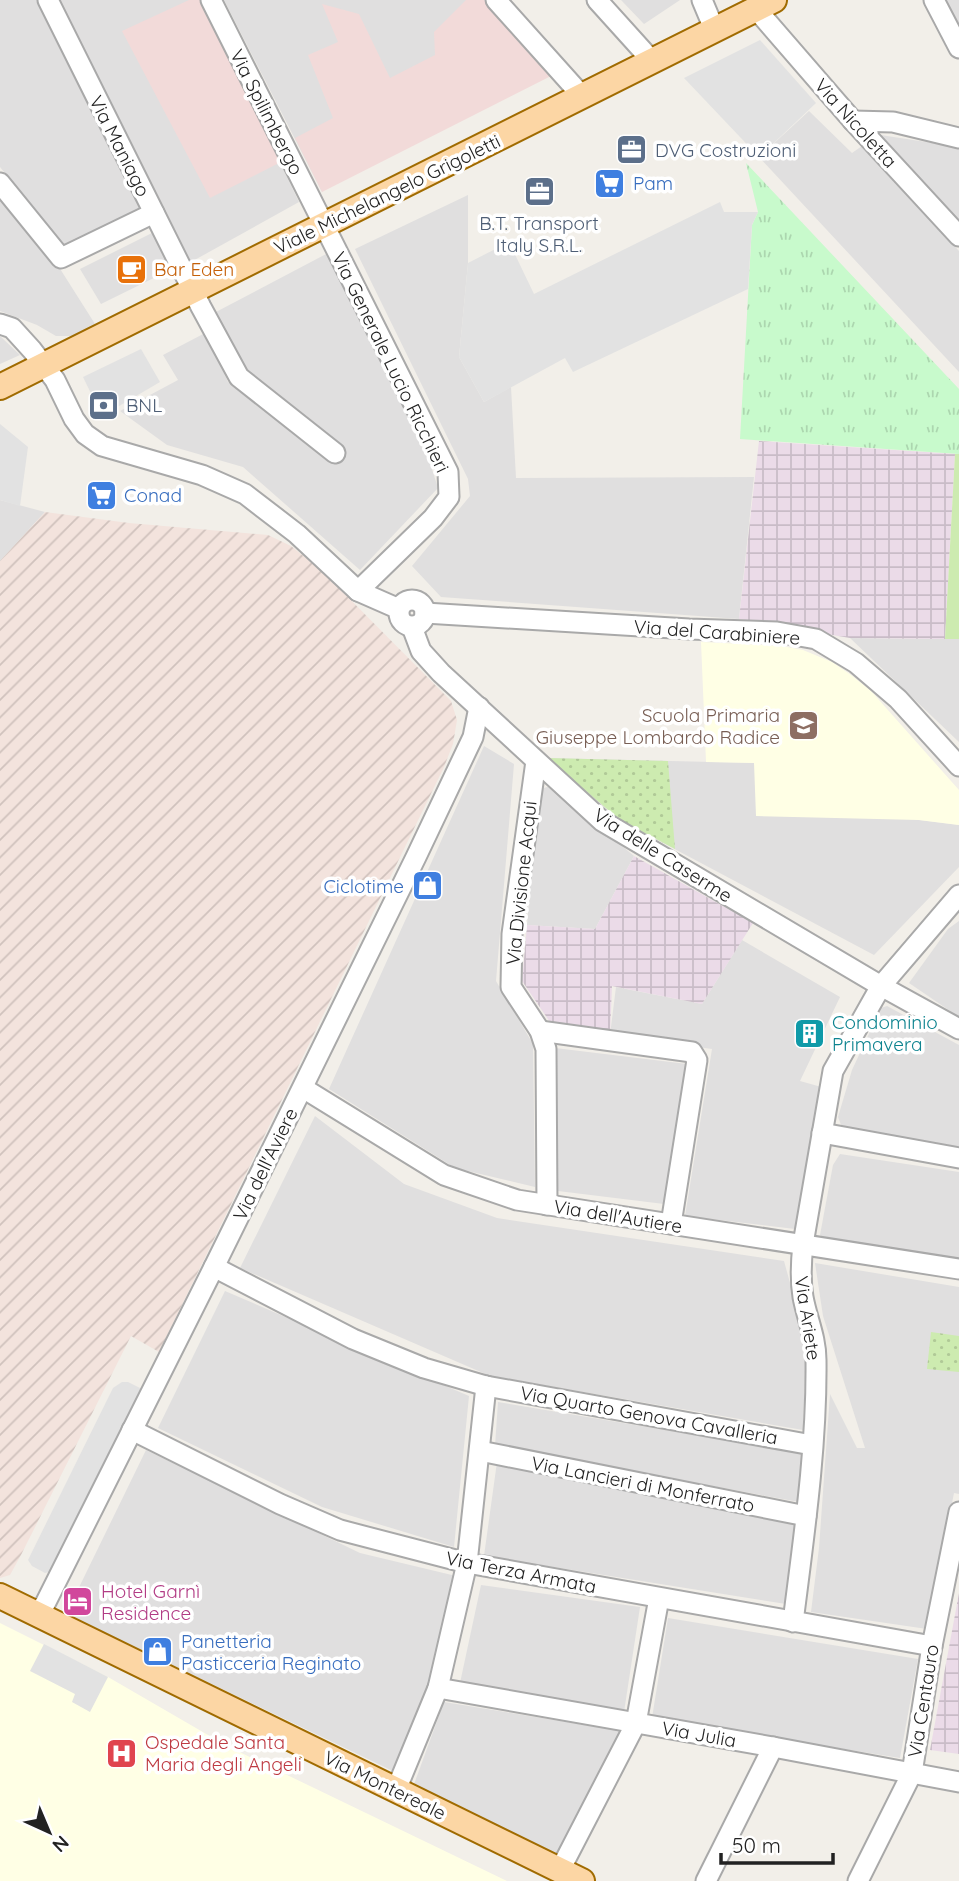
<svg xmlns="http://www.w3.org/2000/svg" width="959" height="1881" font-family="Quicksand,sans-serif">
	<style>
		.residential { fill: #e0dfdf }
		.commercial { fill: #f2dad9 }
		.industrial { fill: url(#industrial-grid) }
		.education { fill: #ffffe5 }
		.military { fill: url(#military-furrows) }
		.grass { fill: #cdebb0 }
		.park { fill: url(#park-tufts) }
		.garden { fill: url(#garden-dots) }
		.parking { fill: #e2e2e2 }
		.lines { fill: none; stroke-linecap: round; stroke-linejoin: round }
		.minor-casing { stroke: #a9a9a9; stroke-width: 23 }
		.major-casing { stroke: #a06b00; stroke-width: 28 }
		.minor { stroke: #fff; stroke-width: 19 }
		.major { stroke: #fcd6a4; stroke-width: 24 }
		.labels { text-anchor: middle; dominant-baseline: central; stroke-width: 7; stroke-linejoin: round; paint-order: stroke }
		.street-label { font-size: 19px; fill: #222; stroke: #fff }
		.service-label { font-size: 19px; fill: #4e5e75; stroke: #fff; text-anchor: start }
		.shop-label { font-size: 19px; fill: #366cbe; stroke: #fff; text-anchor: start }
		.food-label { font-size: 19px; fill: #c56008; stroke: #fff; text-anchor: start }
		.education-label { font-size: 19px; fill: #785e54; stroke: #fff; text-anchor: end }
		.culture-label { font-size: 19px; fill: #0d838f; stroke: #fff; text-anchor: start }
		.hotel-label { font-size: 19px; fill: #b23c85; stroke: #fff; text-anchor: start }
		.health-label { font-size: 19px; fill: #be3a42; stroke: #fff; text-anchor: start }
	</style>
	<defs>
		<pattern id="industrial-grid" width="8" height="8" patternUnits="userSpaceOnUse" patternTransform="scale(1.75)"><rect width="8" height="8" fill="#ebdbe8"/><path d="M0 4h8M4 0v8" fill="none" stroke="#c9bcc7"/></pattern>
		<pattern id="military-furrows" width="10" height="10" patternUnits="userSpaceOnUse" patternTransform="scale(1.75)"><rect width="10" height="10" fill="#f3e3dd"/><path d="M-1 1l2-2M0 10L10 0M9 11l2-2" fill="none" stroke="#d0c2bd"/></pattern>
		<pattern id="park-tufts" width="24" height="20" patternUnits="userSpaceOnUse" patternTransform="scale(1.75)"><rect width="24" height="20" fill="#c8facc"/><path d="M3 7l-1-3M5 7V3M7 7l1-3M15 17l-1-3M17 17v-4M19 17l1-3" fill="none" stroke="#acd6af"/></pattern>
		<pattern id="garden-dots" width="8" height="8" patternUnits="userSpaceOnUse" patternTransform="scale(1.75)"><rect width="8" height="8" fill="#cdebb0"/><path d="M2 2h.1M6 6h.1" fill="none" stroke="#b0c997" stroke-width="1.8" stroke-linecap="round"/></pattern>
	</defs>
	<rect width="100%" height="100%" fill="#f2efe9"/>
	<!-- residential -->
	<g class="residential">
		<polygon points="0,0 41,0 143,208 66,249 0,167"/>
		<polygon points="59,0 201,0 299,202 191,262"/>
		<polygon points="224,0 484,0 322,192"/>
		<polygon points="621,0 680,0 644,24"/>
		<polygon points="945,0 959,0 959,28"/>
		<polygon points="809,111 852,153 862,146 959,251 959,372 759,157"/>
		<polygon points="874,134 959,147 959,223"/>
		<polygon points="0,195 57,264 95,324 75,336 56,336 37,325 0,311"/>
		<polygon points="468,195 468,263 459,357 484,402 511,387 516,478 754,477 739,619 441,597 412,566 470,496 468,479 355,249"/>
		<polygon points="152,233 170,270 101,304 80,269"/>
		<polygon points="328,253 423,441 438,488 360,570 243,467 167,445 120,411 178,380 163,355 207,332 228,382 336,464 343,447 250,378 214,313"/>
		<polygon points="0,336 20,355 0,364"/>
		<polygon points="0,500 45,512 0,561"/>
		<polygon points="850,638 959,639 959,742"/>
		<polygon points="484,746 514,764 496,981 533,1044 535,1187 455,1168 329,1089"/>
		<polygon points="547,758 754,763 919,820 959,825 959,867 874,955 620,820"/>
		<polygon points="550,786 634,856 595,929 527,925 538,790"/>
		<polygon points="959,921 959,1017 909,983 948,929"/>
		<polygon points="742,940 840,997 800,1081 825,1088 795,1229 685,1216 712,1049 610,1035 616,987 702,1004"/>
		<polygon points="887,1006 959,1045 959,1148 843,1130 838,1117 852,1070 881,1008"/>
		<polygon points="555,1048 687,1064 664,1204 558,1191"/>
		<polygon points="315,1116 404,1184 497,1218 784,1261 806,1341 803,1430 490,1376 240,1268"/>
		<polygon points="840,1154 959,1172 959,1258 825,1240 820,1235 833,1165"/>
		<polygon points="815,1263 959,1287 959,1494 954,1493 927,1629 811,1612 819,1548 830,1394 857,1448 865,1448 823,1316"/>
		<polygon points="225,1291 469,1396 454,1547 322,1507 158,1428"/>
		<polygon points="498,1402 803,1453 799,1502 495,1446"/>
		<polygon points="146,1450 360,1553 456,1576 431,1686 395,1772 66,1614"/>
		<polygon points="497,1462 798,1521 786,1604 484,1556"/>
		<polygon points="481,1585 640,1607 624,1712 460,1683"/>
		<polygon points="668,1618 918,1659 900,1758 652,1718"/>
		<polygon points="444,1702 621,1731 559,1857 413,1787"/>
	</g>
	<!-- commercial -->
	<g class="commercial">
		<polygon points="189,0 201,0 281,162 210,198 122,31"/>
		<polygon points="466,0 484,0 553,75 322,192 295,138 333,118 308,55 338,42 322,4 359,14 390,78 435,55 434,32"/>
	</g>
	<!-- industrial -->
	<g class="industrial">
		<polygon points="759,441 955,454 945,639 850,638 739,619"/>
		<polygon points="634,856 753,923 702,1004 612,986 610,1035 552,1025 522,981 527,925 595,929"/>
		<polygon points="959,1593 959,1754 930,1750"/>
	</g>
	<!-- education -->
	<g class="education">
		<polygon points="701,642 782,646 803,650 832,662 851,675 871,691 959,790 959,825 919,820 756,816 754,763 706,762"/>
		<polygon points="0,1623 108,1677 227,1746 507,1881 0,1881"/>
	</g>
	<!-- military -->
	<polygon class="military" points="45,512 129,523 268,535 291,546 323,572 451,701 457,720 453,744 444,767 159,1352 131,1336 21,1555 10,1575 0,1578 0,561"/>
	<!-- grass -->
	<polygon class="grass" points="955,454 959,454 959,639 945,639"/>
	<!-- park -->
	<polygon class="park" points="746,163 959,389 959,454 740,439 752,225 758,212"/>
	<!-- garden -->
	<g class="garden">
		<polygon points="547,758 668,761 675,849 620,820"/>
		<polygon points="931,1332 959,1336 959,1372 927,1369"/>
	</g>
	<!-- parking -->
	<g class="parking">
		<polygon points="760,40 816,103 759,157 684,78"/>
		<polygon points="720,202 724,212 758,212 752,225 748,289 573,372 565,358 484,402 459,357 468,263 509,242 534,294"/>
		<polygon points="141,349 160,382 102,416 83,377"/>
		<polygon points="0,424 28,447 20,506 0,500"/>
		<polygon points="122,1382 128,1382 144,1390 53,1571 45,1573 32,1566 28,1560 113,1388"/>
		<polygon points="44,1644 108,1677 90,1712 72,1702 75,1694 30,1671"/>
	</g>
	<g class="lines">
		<defs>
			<g id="minor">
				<polyline points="48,0 201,307 239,377 335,453"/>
				<polyline points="211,0 448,472 449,497 433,518 358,591"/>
				<polyline points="496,0 583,97"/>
				<polyline points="597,0 653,62"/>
				<polyline points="702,0 715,31"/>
				<polyline points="934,0 959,48"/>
				<polyline points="756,9 853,121 959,236"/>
				<polyline points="853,121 893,122 959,138"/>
				<polyline points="0,183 61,258 154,213"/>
				<polyline points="0,324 12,328 32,350 55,380 74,419 85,434 102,446 202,475 245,494 297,534 358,591 399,609"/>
				<circle cx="412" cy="613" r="13"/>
				<polyline points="425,613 689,629 777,632 816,639 856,663 898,699 959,766"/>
				<polyline points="412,627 421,651 441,673 602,821 881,986 959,1029"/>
				<polyline points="536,761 512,934 511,987 540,1031 546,1049 547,1205"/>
				<polyline points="540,1031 692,1052 697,1060 671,1224"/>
				<polyline points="303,1088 444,1175 517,1200 959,1269"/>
				<polyline points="822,1133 959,1158"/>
				<polyline points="214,1267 353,1339 424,1368 486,1386 812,1445"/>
				<polyline points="132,1430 280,1504 340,1530 467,1563 932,1646"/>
				<polyline points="480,1451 806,1516"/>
				<polyline points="37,1614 45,1604 214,1267 416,857 473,737 479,707"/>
				<path d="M793 1622C804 1535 817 1447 816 1360 816 1337 807 1319 803 1297 800 1279 801 1262 803 1244L833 1071 881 986 959 895"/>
				<polyline points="438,1688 773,1747 959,1782"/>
				<polyline points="396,1790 438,1688 467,1563 486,1386"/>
				<polyline points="560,1870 636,1723 659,1598"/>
				<polyline points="706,1881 773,1747"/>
				<polyline points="858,1881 912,1773 932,1646 959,1512"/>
			</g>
			<g id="major">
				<polyline points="0,387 774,0"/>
				<polyline points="0,1596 582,1881"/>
			</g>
		</defs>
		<!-- minor casing -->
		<use href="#minor" class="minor-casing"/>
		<!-- major casing -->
		<use href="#major" class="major-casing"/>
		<!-- minor -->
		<use href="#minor" class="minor"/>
		<!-- major -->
		<use href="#major" class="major"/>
	</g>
	<!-- icons -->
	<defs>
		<symbol id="office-square" viewBox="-11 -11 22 22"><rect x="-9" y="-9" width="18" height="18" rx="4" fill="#5c6f8a" stroke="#fff"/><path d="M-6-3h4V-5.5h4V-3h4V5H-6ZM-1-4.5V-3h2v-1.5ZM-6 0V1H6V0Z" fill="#fff"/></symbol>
		<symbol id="supermarket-square" viewBox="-11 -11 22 22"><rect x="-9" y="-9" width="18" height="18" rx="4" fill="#3f7fe0" stroke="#fff"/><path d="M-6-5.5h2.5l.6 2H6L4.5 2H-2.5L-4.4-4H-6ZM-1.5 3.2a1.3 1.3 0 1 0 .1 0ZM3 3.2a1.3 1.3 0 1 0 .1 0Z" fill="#fff"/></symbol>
		<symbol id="cafe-square" viewBox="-11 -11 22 22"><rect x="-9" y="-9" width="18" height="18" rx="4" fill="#e8710a" stroke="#fff"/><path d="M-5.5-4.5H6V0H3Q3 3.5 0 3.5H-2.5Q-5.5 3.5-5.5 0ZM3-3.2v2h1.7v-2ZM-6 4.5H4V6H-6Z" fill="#fff"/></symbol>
		<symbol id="bank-square" viewBox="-11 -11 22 22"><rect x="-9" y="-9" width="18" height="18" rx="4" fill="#5c6f8a" stroke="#fff"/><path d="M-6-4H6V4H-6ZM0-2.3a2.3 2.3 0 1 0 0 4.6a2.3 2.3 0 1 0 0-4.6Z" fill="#fff"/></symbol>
		<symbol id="school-square" viewBox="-11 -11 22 22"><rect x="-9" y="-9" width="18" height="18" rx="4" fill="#8d6e63" stroke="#fff"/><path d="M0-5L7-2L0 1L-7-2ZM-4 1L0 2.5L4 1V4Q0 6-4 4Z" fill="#fff"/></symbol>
		<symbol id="shop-square" viewBox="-11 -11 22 22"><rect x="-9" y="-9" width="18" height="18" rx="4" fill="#3f7fe0" stroke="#fff"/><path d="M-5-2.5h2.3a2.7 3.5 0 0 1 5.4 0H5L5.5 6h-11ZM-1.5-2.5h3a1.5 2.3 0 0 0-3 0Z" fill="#fff"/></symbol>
		<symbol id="building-square" viewBox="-11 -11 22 22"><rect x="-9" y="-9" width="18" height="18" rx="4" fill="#0f9aa8" stroke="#fff"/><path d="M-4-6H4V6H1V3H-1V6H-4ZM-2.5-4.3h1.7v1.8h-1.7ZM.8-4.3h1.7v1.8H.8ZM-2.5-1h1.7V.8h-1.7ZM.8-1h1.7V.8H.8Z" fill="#fff"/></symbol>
		<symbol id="hotel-square" viewBox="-11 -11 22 22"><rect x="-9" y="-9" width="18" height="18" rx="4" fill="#d1479c" stroke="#fff"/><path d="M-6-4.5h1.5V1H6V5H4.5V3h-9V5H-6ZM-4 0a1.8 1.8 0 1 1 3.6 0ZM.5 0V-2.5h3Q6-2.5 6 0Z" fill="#fff"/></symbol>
		<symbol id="hospital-square" viewBox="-11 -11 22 22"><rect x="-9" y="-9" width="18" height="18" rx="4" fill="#e0444e" stroke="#fff"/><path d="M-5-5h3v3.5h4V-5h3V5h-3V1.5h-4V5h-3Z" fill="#fff"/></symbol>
	</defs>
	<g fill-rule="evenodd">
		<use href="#office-square" x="614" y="132" width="35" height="35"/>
		<use href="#supermarket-square" x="592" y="166" width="35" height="35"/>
		<use href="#office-square" x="522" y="174" width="35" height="35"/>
		<use href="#cafe-square" x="114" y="252" width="35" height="35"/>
		<use href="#bank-square" x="86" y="388" width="35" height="35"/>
		<use href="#supermarket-square" x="84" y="478" width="35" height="35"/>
		<use href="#school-square" x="786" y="708" width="35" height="35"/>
		<use href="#shop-square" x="410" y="868" width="35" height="35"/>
		<use href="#building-square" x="792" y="1016" width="35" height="35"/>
		<use href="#hotel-square" x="60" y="1584" width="35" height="35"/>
		<use href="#shop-square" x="140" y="1634" width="35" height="35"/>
		<use href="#hospital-square" x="104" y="1736" width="35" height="35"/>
	</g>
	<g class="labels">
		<!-- street labels -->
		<g class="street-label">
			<text transform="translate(267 112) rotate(63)">Via Spilimbergo</text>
			<text transform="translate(856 123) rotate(48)">Via Nicoletta</text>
			<text transform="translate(120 146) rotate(63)">Via Maniago</text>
			<text transform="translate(387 194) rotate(-26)">Viale Michelangelo Grigoletti</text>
			<text transform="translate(391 362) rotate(64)">Via Generale Lucio Ricchieri</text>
			<text transform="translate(717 632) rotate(4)">Via del Carabiniere</text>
			<text transform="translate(663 855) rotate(32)">Via delle Caserme</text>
			<text transform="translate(521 883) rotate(-84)">Via Divisione Acqui</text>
			<text transform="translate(265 1164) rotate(-64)">Via dell'Aviere</text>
			<text transform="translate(618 1216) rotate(9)">Via dell'Autiere</text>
			<text transform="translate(808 1318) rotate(81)">Via Ariete</text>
			<text transform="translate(649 1415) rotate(10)">Via Quarto Genova Cavalleria</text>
			<text transform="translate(643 1484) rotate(11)">Via Lancieri di Monferrato</text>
			<text transform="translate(521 1572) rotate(11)">Via Terza Armata</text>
			<text transform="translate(923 1701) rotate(-81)">Via Centauro</text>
			<text transform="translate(699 1734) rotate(10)">Via Julia</text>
			<text transform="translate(385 1785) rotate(26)">Via Montereale</text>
		</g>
		<!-- service labels -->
		<g class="service-label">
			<text x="655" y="150">DVG Costruzioni</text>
			<text x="539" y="223" text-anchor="middle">B.T. Transport<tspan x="539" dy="22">Italy S.R.L.</tspan></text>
			<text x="126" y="405">BNL</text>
		</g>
		<!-- shop labels -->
		<g class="shop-label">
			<text x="633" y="183">Pam</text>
			<text x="124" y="495">Conad</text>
			<text x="404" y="886" text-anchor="end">Ciclotime</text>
			<text x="181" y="1641">Panetteria<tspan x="181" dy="22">Pasticceria Reginato</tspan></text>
		</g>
		<!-- food labels -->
		<g class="food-label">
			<text x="154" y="269">Bar Eden</text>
		</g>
		<!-- education labels -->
		<g class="education-label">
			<text x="780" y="715">Scuola Primaria<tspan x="780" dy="22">Giuseppe Lombardo Radice</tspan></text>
		</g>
		<!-- culture labels -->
		<g class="culture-label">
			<text x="832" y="1022">Condominio<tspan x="832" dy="22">Primavera</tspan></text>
		</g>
		<!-- hotel labels -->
		<g class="hotel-label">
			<text x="101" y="1591">Hotel Garnì<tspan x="101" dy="22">Residence</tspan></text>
		</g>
		<!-- health labels -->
		<g class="health-label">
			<text x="145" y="1742">Ospedale Santa<tspan x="145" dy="22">Maria degli Angeli</tspan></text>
		</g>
	</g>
	<!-- north arrow -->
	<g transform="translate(49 1832) rotate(136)" stroke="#ffffff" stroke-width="5" paint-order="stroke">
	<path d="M0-5L12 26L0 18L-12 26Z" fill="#222222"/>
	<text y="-10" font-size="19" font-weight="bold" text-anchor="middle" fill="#222222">N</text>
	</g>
	<!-- scale -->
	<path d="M721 1853v10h112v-10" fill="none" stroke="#222222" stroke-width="3.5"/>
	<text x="732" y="1853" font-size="21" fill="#222222" stroke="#ffffff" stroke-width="5" paint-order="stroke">50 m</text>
</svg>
